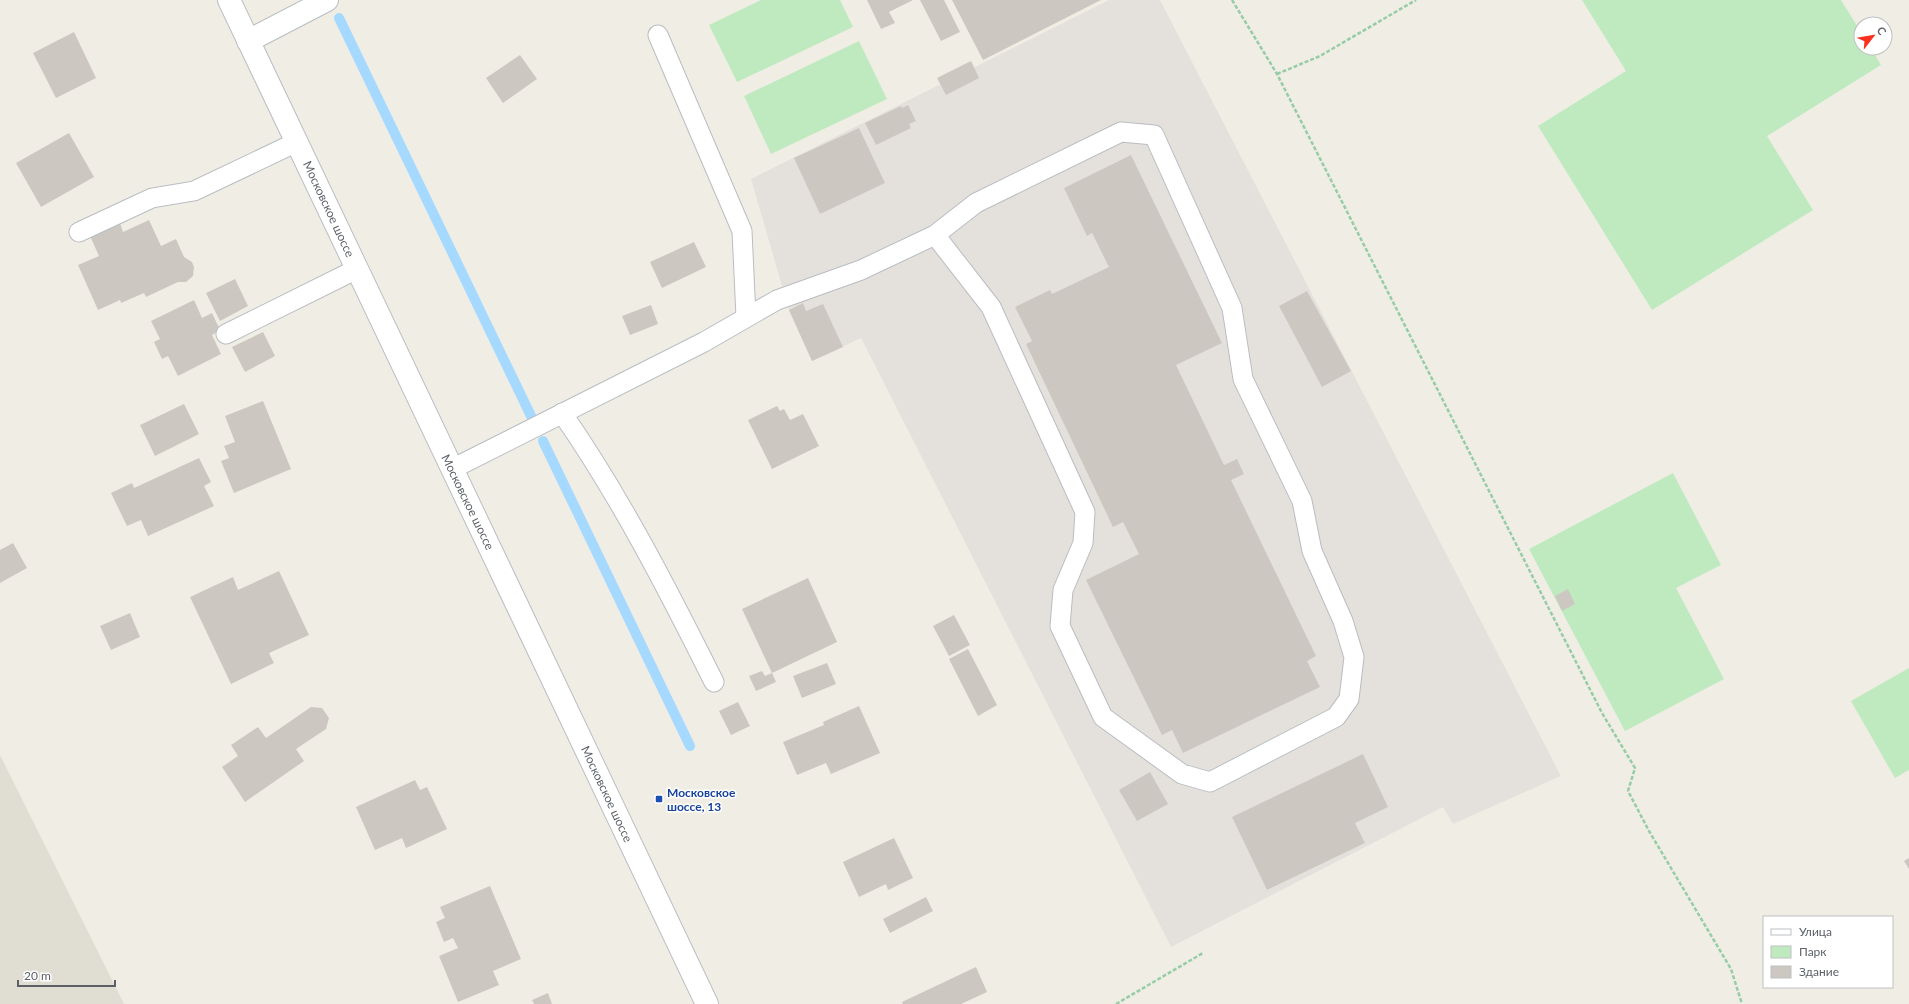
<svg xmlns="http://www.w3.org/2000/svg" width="1909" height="1004" font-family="Lato,sans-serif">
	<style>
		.industrial { fill: #e4e1dc }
		.education { fill: #e0ddd3 }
		.green { fill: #bfeabf }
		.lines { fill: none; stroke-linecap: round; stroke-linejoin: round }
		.stream { stroke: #a6d9ff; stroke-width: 10 }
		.building { fill: #ccc8c1 }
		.lane-casing { stroke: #b9bdc2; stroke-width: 21 }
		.street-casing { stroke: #b9bdc2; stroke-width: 24 }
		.secondary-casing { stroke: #babec4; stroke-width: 24 }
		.path { stroke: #96cca6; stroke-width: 2.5; stroke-dasharray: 4 2; stroke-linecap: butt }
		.lane { stroke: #fff; stroke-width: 19 }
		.street { stroke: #fff; stroke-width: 22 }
		.secondary { stroke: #fff; stroke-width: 22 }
		.transit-dot { fill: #1a4fb4; stroke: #fff; stroke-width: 1.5 }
		.labels { text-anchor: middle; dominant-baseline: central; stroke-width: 3; stroke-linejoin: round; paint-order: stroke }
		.street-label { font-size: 12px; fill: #5c6167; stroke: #fff }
		.transit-label { font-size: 12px; font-weight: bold; fill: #164399; stroke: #fff; text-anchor: start }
	</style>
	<rect width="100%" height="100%" fill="#f0eee4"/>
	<!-- industrial -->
	<polygon class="industrial" points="1109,0 1160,0 1561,776 1453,824 1443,807 1171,947 861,338 812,361 789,310 751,179"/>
	<!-- education -->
	<polygon class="education" points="0,755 124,1004 0,1004"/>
	<!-- green -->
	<g class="green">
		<polygon points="761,0 840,0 853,27 737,82 709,25"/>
		<polygon points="1582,0 1841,0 1861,32 1861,48 1871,48 1881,65 1767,136 1813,210 1652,310 1538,126 1626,71"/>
		<polygon points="859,41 887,99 771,154 744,96"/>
		<polygon points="1673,473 1721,565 1676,588 1724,679 1625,731 1529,549"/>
		<polygon points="1909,668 1909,770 1895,778 1851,701"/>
	</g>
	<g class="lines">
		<!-- stream -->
		<g class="stream">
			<polyline points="339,18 531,416"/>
			<polyline points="543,441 690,746"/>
		</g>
	</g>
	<!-- building -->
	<g class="building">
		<polygon points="867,0 913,0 889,12 895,23 881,29"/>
		<polygon points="920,0 944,0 960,32 941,41"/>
		<polygon points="952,0 1101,0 983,60"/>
		<polygon points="74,32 96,78 56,98 33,53"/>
		<polygon points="520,55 537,79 503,103 486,78"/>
		<polygon points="971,61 979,78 946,95 937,78"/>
		<polygon points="908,105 916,121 909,124 911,128 876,145 865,123 901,106 902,108"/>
		<polygon points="859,128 885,183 820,214 794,158"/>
		<polygon points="69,133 94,177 41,207 16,163"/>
		<polygon points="1131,155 1222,343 1176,365 1224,465 1237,459 1244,474 1231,480 1316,656 1307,661 1320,687 1183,753 1172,730 1162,735 1086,580 1139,554 1123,522 1113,527 1026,344 1032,341 1015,307 1050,290 1052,294 1109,267 1092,233 1087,236 1064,188"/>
		<polygon points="149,220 161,246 176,239 184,257 192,262 194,267 193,276 186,282 178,282 146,297 144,293 121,303 120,300 98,310 78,265 99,256 90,236 120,223 123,232"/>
		<polygon points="694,242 706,267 662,288 650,262"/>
		<polygon points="235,279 248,306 220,321 206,293"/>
		<polygon points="1307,291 1351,371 1322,387 1279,306"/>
		<polygon points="194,300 202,318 212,313 220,330 212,335 221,354 178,376 168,356 162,359 154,342 160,339 151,321"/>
		<polygon points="803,303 806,311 823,304 843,347 812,361 789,310"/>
		<polygon points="651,305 658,324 630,335 622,316"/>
		<polygon points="263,332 275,356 245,372 232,347"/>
		<polygon points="263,401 291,469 234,493 221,461 229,458 224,446 235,442 225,416"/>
		<polygon points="184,404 199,434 155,456 140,425"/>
		<polygon points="777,406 780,411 784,409 790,420 803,414 819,446 772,469 748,420"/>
		<polygon points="199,458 211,482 204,486 214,506 148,536 141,520 127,526 111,493 132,483 134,488"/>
		<polygon points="13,543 27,568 0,583 0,550"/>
		<polygon points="279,571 309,635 269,653 274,663 231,684 190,597 233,577 238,590"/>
		<polygon points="808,578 837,642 772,673 742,609"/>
		<polygon points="1568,589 1575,604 1562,611 1555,596"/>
		<polygon points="130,613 140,637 111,650 100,626"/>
		<polygon points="954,615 970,645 949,656 933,626"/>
		<polygon points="968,649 997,705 978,716 949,659"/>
		<polygon points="827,663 836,684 802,698 793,676"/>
		<polygon points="762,671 765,676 772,673 776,682 756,691 749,676"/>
		<polygon points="738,702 750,726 731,735 719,711"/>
		<polygon points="859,706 880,753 831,774 826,763 797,775 783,742 824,725 823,722"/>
		<polygon points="311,707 322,708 329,718 326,729 296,749 304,761 245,802 222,767 238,756 231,745 258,727 266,738"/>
		<polygon points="1363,754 1388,807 1355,823 1365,843 1267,890 1232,817"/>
		<polygon points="1150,772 1168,804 1137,821 1119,790"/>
		<polygon points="415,780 420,790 427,787 447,829 406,848 402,838 375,850 356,807"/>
		<polygon points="894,838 913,878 888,890 886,884 859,897 843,862"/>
		<polygon points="1909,858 1909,869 1904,861"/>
		<polygon points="490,886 521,959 493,971 499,985 458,1002 439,956 458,948 453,938 444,942 436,922 445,918 440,907"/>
		<polygon points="926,897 933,911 890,933 883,919"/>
		<polygon points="976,967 987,992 961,1004 903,1004 902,1002"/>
		<polygon points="548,993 552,1004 534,1004 532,1000"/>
	</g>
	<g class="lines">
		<defs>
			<g id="lane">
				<polyline points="658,35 742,231 746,317"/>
				<polyline points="79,232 152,198 194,191 297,142"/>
				<polyline points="226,334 357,269"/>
				<path d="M562 413C621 498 668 590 714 682"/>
				<polyline points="452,469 704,342 777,300 861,270 935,235 976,203 1121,132 1154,135 1232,308 1243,379 1302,501 1312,551 1343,621 1354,657 1349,699 1336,717 1210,782 1182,774 1103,717 1060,626 1063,590 1083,543 1085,512 991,307 935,235"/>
			</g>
			<polyline id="street" points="248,41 327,0"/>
			<polyline id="secondary" points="229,0 707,1004"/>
		</defs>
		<!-- lane casing -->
		<use href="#lane" class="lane-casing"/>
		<!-- street casing -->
		<use href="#street" class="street-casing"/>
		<!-- secondary casing -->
		<use href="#secondary" class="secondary-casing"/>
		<!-- path -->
		<g class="path">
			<polyline points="1232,0 1277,74 1602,713 1635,768 1628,791 1649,831 1731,969 1742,1004"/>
			<polyline points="1277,74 1320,56 1416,0"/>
			<polyline points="1116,1004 1203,953"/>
		</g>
		<!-- lane -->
		<use href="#lane" class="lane"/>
		<!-- street -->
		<use href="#street" class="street"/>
		<!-- secondary -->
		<use href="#secondary" class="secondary"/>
	</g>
	<!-- markers -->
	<rect class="transit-dot" x="655" y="795" width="8" height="8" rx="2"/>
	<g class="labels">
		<!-- street labels -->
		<g class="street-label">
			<text transform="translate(329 209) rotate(65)">Московское шоссе</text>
			<text transform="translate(468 502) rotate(64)">Московское шоссе</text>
			<text transform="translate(607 794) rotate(65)">Московское шоссе</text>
		</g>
		<!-- transit labels -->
		<g class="transit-label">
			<text x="667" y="792">Московское<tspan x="667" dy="14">шоссе, 13</tspan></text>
		</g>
	</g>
	<!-- legend -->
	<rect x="1763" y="916" width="130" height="72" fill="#ffffff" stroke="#bec0c2"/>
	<rect x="1771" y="929" width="20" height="6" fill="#ffffff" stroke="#bec0c2"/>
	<text x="1799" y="936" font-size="12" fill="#5c6167">Улица</text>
	<rect x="1771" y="946" width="20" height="12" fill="#bfeabf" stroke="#bec0c2"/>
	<text x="1799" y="956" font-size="12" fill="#5c6167">Парк</text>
	<rect x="1771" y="966" width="20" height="12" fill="#ccc8c1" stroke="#bec0c2"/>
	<text x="1799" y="976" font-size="12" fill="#5c6167">Здание</text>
	<!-- north arrow -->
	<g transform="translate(1873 36) rotate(59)"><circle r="19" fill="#ffffff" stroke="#bec0c2"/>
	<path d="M0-3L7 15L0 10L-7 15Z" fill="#fb2f20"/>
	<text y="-6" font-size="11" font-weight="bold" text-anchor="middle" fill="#5c6167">С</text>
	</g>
	<!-- scale -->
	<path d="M18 980v6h97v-6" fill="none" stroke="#5c6167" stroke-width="2"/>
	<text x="24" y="980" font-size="12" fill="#5c6167" stroke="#ffffff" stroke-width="3" paint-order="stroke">20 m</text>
</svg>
